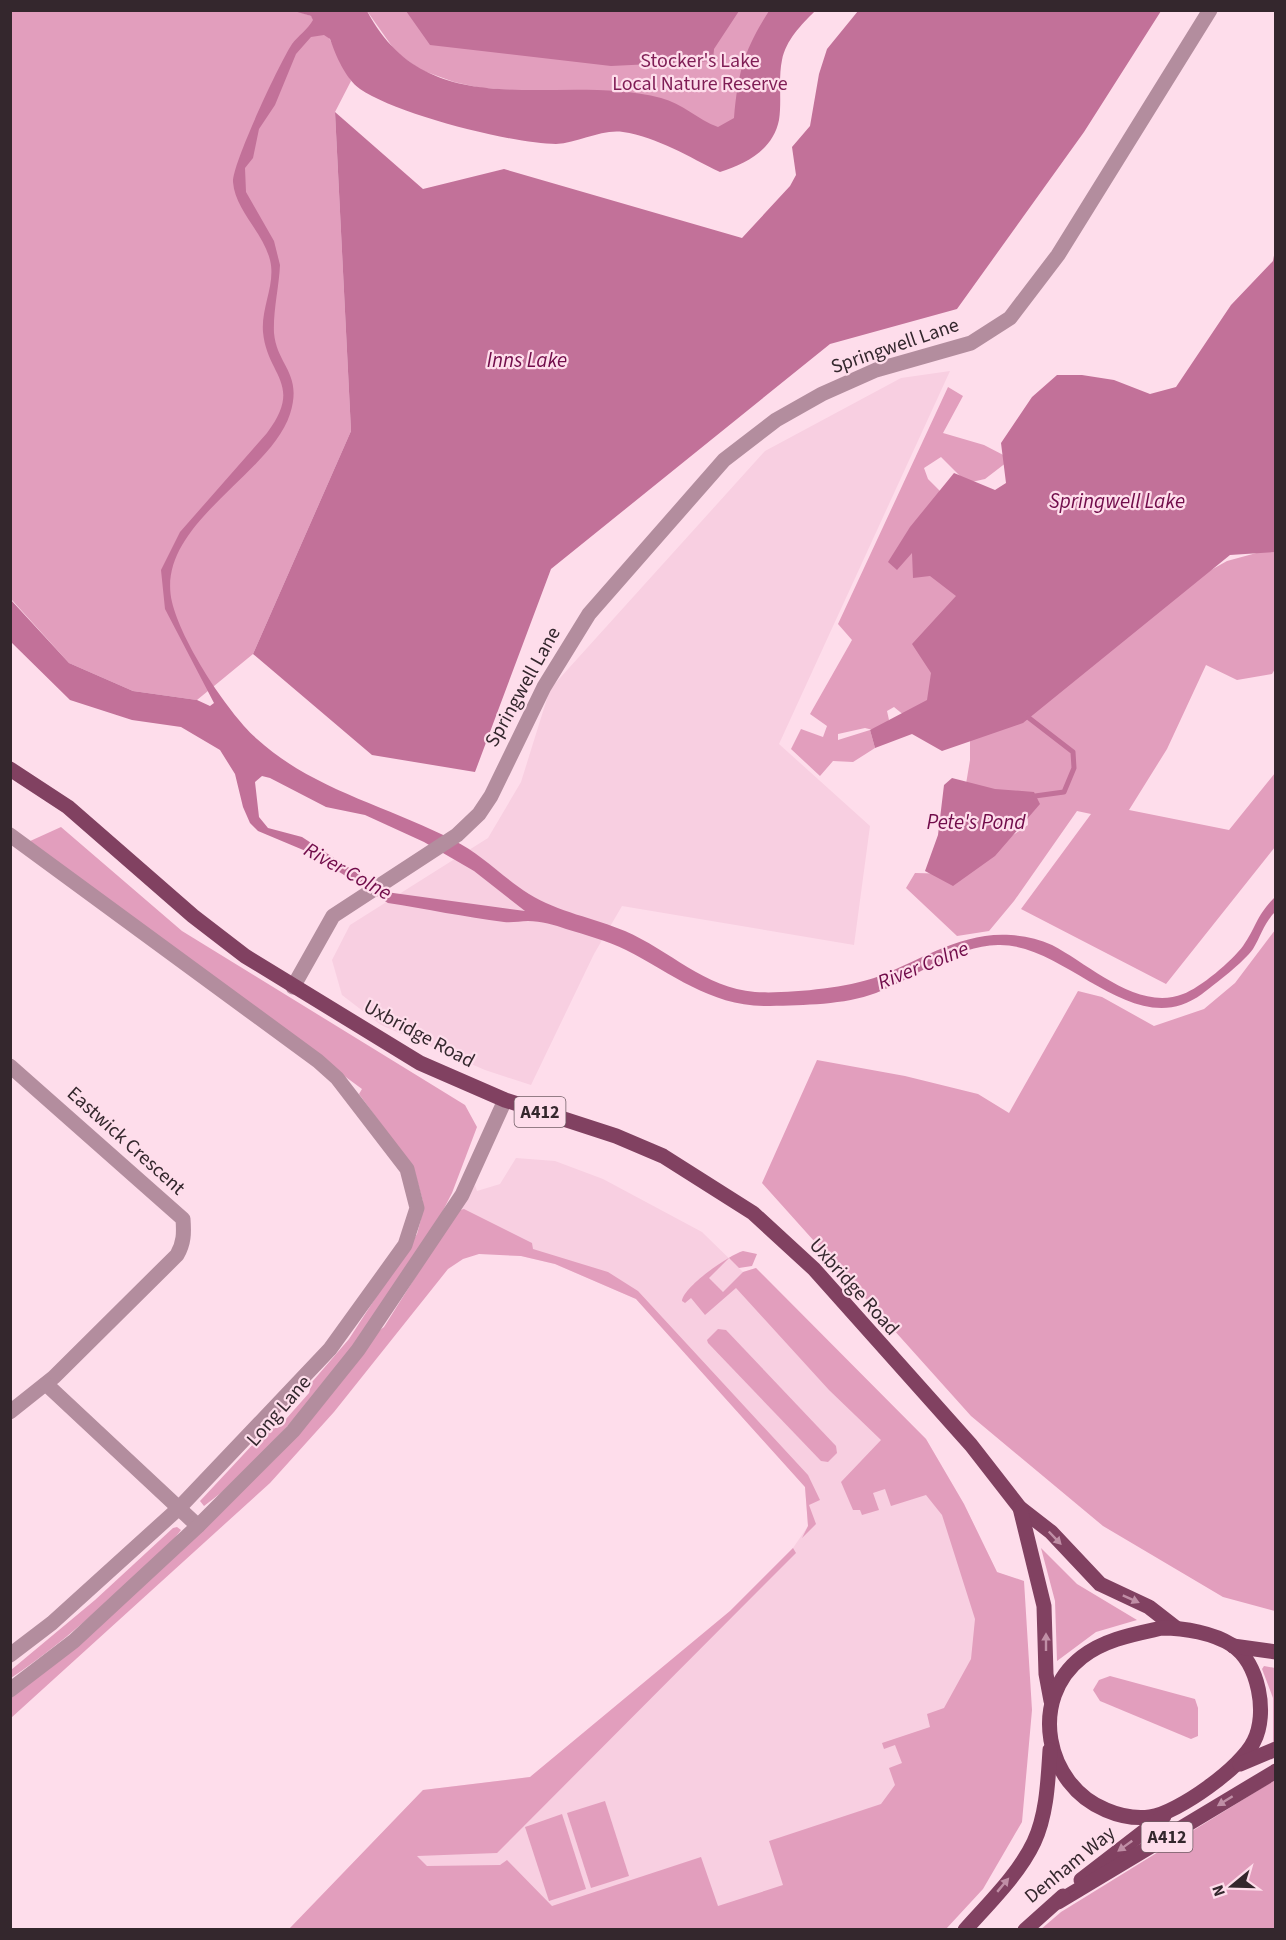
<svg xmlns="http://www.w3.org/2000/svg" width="1286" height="1940" font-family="'Source Sans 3',sans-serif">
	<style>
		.built { fill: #f8cfe1 }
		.green { fill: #e29ebd }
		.water { fill: #c27199; fill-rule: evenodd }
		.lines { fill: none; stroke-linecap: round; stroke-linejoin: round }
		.stream { stroke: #c27199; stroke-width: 5 }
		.minor { stroke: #b38d9e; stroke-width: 15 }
		.major { stroke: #814161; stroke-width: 15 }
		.oneway { fill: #c08fa6 }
		.labels { text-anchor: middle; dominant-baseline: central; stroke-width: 4.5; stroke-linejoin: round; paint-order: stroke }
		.shield { fill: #feddeb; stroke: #715e66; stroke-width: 1.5 }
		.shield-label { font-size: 18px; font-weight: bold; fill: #34272d }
		.park-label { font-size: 20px; fill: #7f1d55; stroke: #feddeb }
		.street-label { font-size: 20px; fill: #34272d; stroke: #feddeb }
		.water-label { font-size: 21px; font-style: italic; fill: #710c4a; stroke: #feddeb }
	</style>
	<rect width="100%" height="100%" fill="#feddeb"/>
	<!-- built -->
	<g class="built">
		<polygon points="950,371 779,744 870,826 854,945 622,906 594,954 531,1085 485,1070 381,1025 342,995 332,960 350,925 488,838 521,782 550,689 765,451 901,378"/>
		<polygon points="516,1158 555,1161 603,1179 702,1232 743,1272 756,1268 926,1439 964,1504 997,1572 929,1915 289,1930 423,1790 530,1777 730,1611 793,1548 808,1526 805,1487 636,1299 555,1264 521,1256 456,1218 475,1185 477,1191 500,1184"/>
	</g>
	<!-- green -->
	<g class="green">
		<polygon points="294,10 311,16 324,28 351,81 335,112 351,431 253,654 197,700 133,691 69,663 11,599 11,11"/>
		<polygon points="367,11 793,11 730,146 546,92 481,88 454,82 421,70 396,52"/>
		<polygon points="948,387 963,396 943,433 984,445 1011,459 985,479 967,483 941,457 924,468 928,479 943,494 962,595 935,699 911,721 894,707 887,711 889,720 881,732 865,728 838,734 838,740 870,730 875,748 853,762 833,761 820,776 791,749 801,729 823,737 827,726 810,714 852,640 838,624"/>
		<polygon points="1275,548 1275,669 1272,674 1237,680 1206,665 1167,749 1129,810 1229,830 1275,773 1275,847 1166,984 1021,909 1091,814 1077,811 1014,901 989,931 957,936 906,888 915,873 955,874 1028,825 1027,798 965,790 970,760 970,735 1186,584 1227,561"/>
		<polygon points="61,827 182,931 465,1105 477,1127 452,1193 433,1230 326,1385 235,1482 204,1506 200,1501 268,1428 278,1428 309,1393 312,1382 349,1339 417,1234 421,1219 423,1202 414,1169 359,1094 362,1089 28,842"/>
		<polygon points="1275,930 1275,1611 1223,1597 1103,1526 971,1416 762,1183 817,1060 905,1076 978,1094 1009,1113 1078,991 1102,997 1154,1026 1204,1009 1235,983"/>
		<polygon points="464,1209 532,1243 533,1249 608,1272 638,1291 808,1475 820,1500 809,1505 816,1524 802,1538 808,1526 805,1487 636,1299 555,1264 521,1256 479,1254 463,1259 448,1269 334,1412 270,1483 11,1718 11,1694 154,1575 275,1459 348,1372 375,1334 384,1327 457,1211"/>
		<path d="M743 1251 757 1254 752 1266 739 1268 729 1258 709 1278 723 1292 743 1272 756 1268 926 1439 964 1504 997 1572 1024 1581 1032 1710 1022 1822 983 1889 946 1929H289L423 1790 530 1777 730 1611 793 1548 796 1553 497 1853 417 1856 427 1866 500 1865 507 1860 552 1906 701 1857 718 1906 783 1885 769 1841 881 1804 895 1785 889 1768 902 1763 895 1745 884 1749 882 1743 930 1727 927 1714 944 1708 971 1659 975 1619 942 1515 926 1495 891 1506 885 1489 873 1493 879 1510 862 1515 860 1510H853L841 1482 881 1440 829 1390 736 1288 705 1315 691 1298 685 1303 682 1301C683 1287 729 1255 743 1251Z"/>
		<polygon points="718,1329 726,1330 836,1446 837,1453 828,1462 821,1461 708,1343 707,1340"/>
		<path d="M177 1527 181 1530 174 1539C122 1588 71 1638 11 1678V1670L95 1600 173 1528Z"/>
		<polygon points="1041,1548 1077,1584 1137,1620 1096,1632 1057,1661 1055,1601"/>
		<polygon points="1264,1666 1275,1668 1276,1743 1273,1744 1273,1698 1262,1669"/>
		<polygon points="1110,1676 1195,1699 1198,1708 1198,1736 1191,1739 1100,1701 1093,1690 1099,1680"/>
		<polygon points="1275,1780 1275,1929 1040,1930 1061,1912"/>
		<polygon points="605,1801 629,1876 591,1888 567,1813"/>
		<polygon points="562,1814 586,1889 549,1901 525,1827"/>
	</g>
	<!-- water -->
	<g class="water">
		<path d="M294 11H367C430 130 558 71 661 98 682 103 698 120 718 127L734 118C738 72 744 50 769 11H815C801 25 786 40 782 60 778 79 782 101 779 120 773 150 746 164 720 172 689 157 657 137 623 132 601 129 579 143 556 144 513 144 396 114 360 89 345 78 336 56 330 39L324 35 311 37 296 54 275 105 259 129 253 158 245 168 246 192 274 241 280 265C279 287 273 311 274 333 277 366 303 373 290 414 270 476 154 525 172 602 181 641 227 712 257 739 313 790 388 806 453 840 482 854 503 878 529 894 558 912 594 918 625 931 669 950 705 988 755 992 786 994 845 988 874 978 918 962 961 931 1011 935 1025 936 1039 939 1052 945 1089 964 1138 1012 1183 994 1200 988 1232 961 1243 946 1256 928 1256 916 1275 897V912C1264 923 1261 936 1253 949 1244 962 1215 984 1202 994 1134 1044 1067 943 998 945 954 946 917 977 876 993 844 1005 804 1005 770 1006 711 1007 675 975 626 950 608 941 586 935 566 929 555 925 541 921 528 921 520 921 512 923 504 922 465 917 426 909 388 903L308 852 258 831 250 823 243 807 235 774 220 750 181 727 132 720 70 700 11 642 10 599 69 663 133 691 197 700 210 706 214 703 165 609 161 570 180 532 267 433C304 384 267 376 263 332 261 307 276 284 270 260 263 232 235 210 233 182 232 164 280 62 292 44 298 36 308 29 313 20L311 16ZM262 776 270 778 326 807 365 815 424 842 474 871 525 911 386 892 302 837 268 828 259 817 255 782Z"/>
		<polygon points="406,11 739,11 714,49 713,61 611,66 430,45"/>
		<polygon points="858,11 1161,11 1084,132 957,309 830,344 551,569 475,772 372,755 253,654 351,431 335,112 423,189 504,169 742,238 790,186 796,175 792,147 810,126 819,74 827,49"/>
		<polygon points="1275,250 1275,552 1230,555 1023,723 942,751 912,734 875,748 870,730 927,700 931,673 912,644 956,596 930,576 913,578 912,553 897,570 888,562 910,527 954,473 995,490 1006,483 1001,443 1032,397 1057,375 1082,375 1114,380 1150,394 1176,387 1231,305 1273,261"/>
		<polygon points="952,778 995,789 1034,792 1040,804 995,856 953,886 925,871 938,835 944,785"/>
	</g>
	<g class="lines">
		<!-- stream -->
		<polyline class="stream" points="1029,718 1073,752 1074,768 1064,792 1035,796"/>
		<!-- minor -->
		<g class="minor">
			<polyline points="10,835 318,1061 337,1078 407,1169 417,1208 405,1245 330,1349 179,1508 52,1623 10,1655"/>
			<polyline points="293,987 333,916 457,835 479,814 491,796 544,687 589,614 724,460 776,420 822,394 876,370 971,343 1010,318 1058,255 1210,10"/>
			<path d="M10 1066 183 1219C184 1233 184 1243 177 1255L54 1377 10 1412"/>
			<polyline points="46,1384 198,1526"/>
			<polyline points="10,1690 74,1641 198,1526 293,1431 358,1350 462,1195 505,1100"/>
		</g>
		<!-- major -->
		<g class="major">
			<polyline points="10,769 68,807 193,916 245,956 420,1063 505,1100 616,1136 663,1156 753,1213 814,1269 971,1445 1020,1508 1051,1532 1100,1584 1149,1607 1176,1628"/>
			<polyline points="1020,1508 1044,1606 1046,1674 1051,1701"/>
			<path d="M1162 1628C1185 1628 1213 1633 1232 1645 1259 1663 1268 1714 1254 1741 1242 1767 1178 1813 1150 1817 1134 1819 1120 1816 1106 1810 1045 1785 1028 1699 1082 1657 1105 1639 1135 1634 1162 1628Z"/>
			<polyline points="1233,1646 1276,1652"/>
			<polyline points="1240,1764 1276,1749"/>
			<polyline points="1081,1880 1164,1816"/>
			<polyline points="1058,1902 1276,1771"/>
			<path d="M965 1930C989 1903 1019 1874 1034 1842 1047 1814 1048 1780 1050 1750"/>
			<polyline points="1025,1930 1063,1896"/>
		</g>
	</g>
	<!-- one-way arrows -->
	<defs><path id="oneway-solid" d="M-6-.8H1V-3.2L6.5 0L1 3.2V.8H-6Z" transform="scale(1.5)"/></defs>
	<g class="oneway">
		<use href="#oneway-solid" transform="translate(1055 1538) rotate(46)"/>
		<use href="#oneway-solid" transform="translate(1131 1599) rotate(24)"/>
		<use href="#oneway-solid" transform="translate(1046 1642) rotate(-90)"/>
		<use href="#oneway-solid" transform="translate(1225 1801) rotate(148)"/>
		<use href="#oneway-solid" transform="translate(1125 1846) rotate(144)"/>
		<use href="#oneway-solid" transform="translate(1003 1885) rotate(-50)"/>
	</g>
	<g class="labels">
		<!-- shield labels -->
		<g class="shield">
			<rect x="514.5" y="1097" width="51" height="30" rx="4.5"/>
			<rect x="1141.5" y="1822" width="51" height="30" rx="4.5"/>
		</g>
		<g class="shield-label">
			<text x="540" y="1112">A412</text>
			<text x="1167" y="1837">A412</text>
		</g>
		<!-- park labels -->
		<g class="park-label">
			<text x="700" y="61">Stocker's Lake<tspan x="700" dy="23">Local Nature Reserve</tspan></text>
		</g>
		<!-- street labels -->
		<g class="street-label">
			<text transform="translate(895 346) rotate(-19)">Springwell Lane</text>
			<text transform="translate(523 687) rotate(-61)">Springwell Lane</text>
			<text transform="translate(419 1034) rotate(28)">Uxbridge Road</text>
			<text transform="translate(126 1141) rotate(42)">Eastwick Crescent</text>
			<text transform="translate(854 1287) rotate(48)">Uxbridge Road</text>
			<text transform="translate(279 1411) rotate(-49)">Long Lane</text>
			<text transform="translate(1070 1865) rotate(-39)">Denham Way</text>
		</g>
		<!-- water labels -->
		<g class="water-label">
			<text x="527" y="360">Inns Lake</text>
			<text x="1117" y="501">Springwell Lake</text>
			<text x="976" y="822">Pete's Pond</text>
			<text transform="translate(348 871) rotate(29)">River Colne</text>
			<text transform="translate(923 965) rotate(-22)">River Colne</text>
		</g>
	</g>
	<!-- border -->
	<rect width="1286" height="1940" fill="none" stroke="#34272d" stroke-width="24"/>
	<!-- north arrow -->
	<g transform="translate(1232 1886) rotate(251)" stroke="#feddeb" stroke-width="4.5" paint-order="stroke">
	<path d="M0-4.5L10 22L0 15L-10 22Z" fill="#34272d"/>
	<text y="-9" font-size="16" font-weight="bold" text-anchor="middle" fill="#34272d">N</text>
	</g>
</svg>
